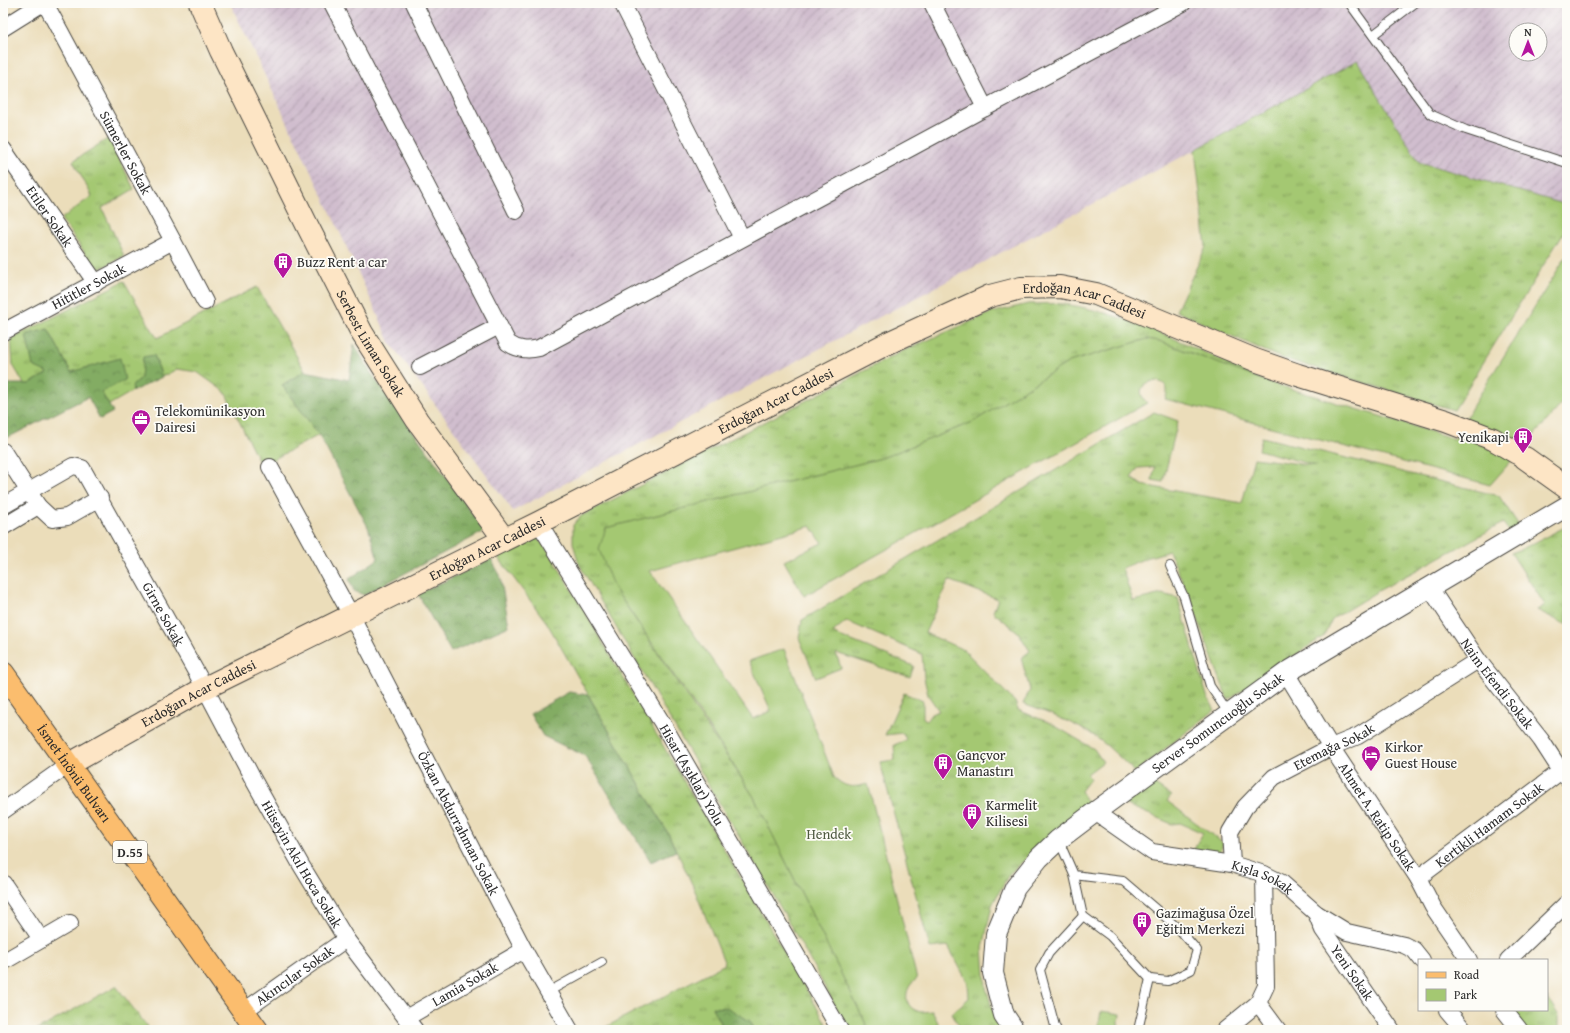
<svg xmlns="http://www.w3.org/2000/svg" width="1570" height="1033" font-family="'Gentium Book Plus',serif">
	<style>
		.industrial { fill: url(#industrial-furrows); fill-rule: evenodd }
		.grass { fill: url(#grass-tufts); stroke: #687a4e }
		.forest { fill: url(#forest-crowns); stroke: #576c48 }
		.green { fill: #a4c872; stroke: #687a4e }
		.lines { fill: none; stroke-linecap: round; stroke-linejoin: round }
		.service-casing { stroke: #484640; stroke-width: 10 }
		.minor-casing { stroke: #484640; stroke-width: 18 }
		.tertiary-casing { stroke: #484640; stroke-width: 22 }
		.secondary-casing { stroke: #484640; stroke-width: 24 }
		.primary-casing { stroke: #484640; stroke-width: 24 }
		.service { stroke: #fff; stroke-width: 8 }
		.minor { stroke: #fff; stroke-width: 16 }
		.tertiary { stroke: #fff; stroke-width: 20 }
		.secondary { stroke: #fde5c5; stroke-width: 22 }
		.primary { stroke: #fbbd6e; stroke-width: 22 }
		.labels { text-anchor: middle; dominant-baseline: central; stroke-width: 3.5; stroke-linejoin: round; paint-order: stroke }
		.shield { fill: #fdfcf7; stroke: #6a6a68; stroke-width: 1 }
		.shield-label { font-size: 13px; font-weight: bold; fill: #2b2b2b }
		.street-label { font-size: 14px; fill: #2b2b2b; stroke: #fdfcf7 }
		.poi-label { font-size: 14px; fill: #2b2b2b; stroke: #fdfcf7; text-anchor: start }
		.park-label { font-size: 14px; fill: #4f5a40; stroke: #fdfcf7 }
	</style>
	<defs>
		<pattern id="industrial-furrows" width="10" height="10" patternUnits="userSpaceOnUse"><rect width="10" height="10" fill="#d0bdce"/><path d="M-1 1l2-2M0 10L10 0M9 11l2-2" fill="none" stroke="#a99aa7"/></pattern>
		<pattern id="grass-tufts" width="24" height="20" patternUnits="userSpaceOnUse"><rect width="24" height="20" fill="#a4c872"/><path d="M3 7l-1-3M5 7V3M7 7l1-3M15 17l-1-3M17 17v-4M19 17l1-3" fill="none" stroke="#86a35e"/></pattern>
		<pattern id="forest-crowns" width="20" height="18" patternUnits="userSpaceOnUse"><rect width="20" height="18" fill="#83ac64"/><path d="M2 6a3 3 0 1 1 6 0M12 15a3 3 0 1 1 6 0" fill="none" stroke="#6b8c53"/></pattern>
	</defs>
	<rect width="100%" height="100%" fill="#fdfcf7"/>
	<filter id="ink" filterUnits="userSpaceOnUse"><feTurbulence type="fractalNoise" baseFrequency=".025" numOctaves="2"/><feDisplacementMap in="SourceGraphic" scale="8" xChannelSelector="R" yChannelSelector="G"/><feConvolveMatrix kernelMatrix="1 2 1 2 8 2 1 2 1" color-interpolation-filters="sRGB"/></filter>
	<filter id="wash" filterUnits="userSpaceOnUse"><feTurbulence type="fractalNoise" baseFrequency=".012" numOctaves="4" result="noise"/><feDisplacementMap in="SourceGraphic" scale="16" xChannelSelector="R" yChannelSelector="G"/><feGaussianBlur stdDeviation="0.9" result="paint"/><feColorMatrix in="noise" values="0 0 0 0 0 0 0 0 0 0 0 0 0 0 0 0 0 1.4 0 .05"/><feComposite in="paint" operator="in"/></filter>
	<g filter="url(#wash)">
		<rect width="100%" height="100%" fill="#ebddba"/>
		<!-- industrial -->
		<path class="industrial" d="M230 3H1567V205L1419 162 1357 61 1195 150 513 511 391 344 331 213ZM1516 30H1540V54H1516Z"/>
		<!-- grass -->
		<g class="grass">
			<polygon points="1357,61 1419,162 1567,205 1567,227 1454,410 1279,357 1176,311 1206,247 1195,150"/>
			<polygon points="109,138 134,189 102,208 124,256 100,269 92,263 61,219 92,196 73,161"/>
			<polygon points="124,281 157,338 257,287 305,371 282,385 319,435 261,466 225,392 197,372 177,369 162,377 154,355 141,378 132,386 133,391 109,405 101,392 71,372 48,329 26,335 48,373 29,384 24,384 13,365 11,339"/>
			<path d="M1028 304C1040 304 1053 303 1064 304 1136 315 1203 353 1268 382L1159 341 1147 339 1069 362 973 422 882 458 606 528 613 586 754 797 869 1030H849L774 896 579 564 573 543V525L581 516 905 350 991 313Z"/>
			<path d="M1154 412 1178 421 1163 482 1152 480 1155 467 1138 468 1131 478 1142 485 1242 503 1254 458 1317 466 1259 450 1262 437 1499 496 1520 527 1509 531 1503 523 1378 591 1332 619 1324 636 1228 700 1188 594 1169 551 1146 558 1122 568 1133 601 1162 594 1178 598 1207 696 1215 710 1135 772C1119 757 1102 739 1083 729 1064 719 1043 711 1023 704L1030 690 1021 658 1030 651 1018 632 993 612 998 599 949 580 925 633 964 650 1015 702 1018 710 1050 723 1094 749 1103 762 1087 774 1090 779 1081 791 1088 803 1009 874 992 905 983 948 986 988 995 1017 1002 1030H962L952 1013 969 998 968 983 948 946 930 948 880 762 895 760 894 745 906 740 903 733 885 735 904 693 923 701V718L927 720 931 714 939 711 928 695 924 678 922 654 846 621 832 633 914 666 910 677 836 653 841 668 816 678 799 638 802 620Z"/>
			<polygon points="1567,526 1567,625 1537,610 1545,605 1511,553 1522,549"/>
			<polygon points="536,537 550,553 830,1030 753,1030 750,1021 712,1008 724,1030 600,1030 725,964 693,886 669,835 547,623 498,557 517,544"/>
			<polygon points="1151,782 1171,796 1167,801 1223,843 1219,856 1193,851 1203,833 1180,823 1172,824 1122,803"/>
			<polygon points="116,986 150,1030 37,1030"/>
			<polygon points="1547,997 1559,1016 1559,1030 1519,1030 1509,1010 1547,1010"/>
		</g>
		<!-- forest -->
		<g class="forest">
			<polygon points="48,329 71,372 120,358 125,380 101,392 113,412 100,419 88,397 3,440 3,384 29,384 48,373 33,366 26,335"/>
			<polygon points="354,344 371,373 485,531 364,595 354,591 349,579 378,559 368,527 319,435 282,385 305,371 349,380"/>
			<polygon points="154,355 162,377 133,391 132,386 141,378 143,357"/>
			<polygon points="491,559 500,575 509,626 451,652 418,594"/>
			<polygon points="569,692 588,695 669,835 676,851 651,862 585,756 543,736 530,714"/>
			<polygon points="712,1007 728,1008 750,1021 753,1030 724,1030"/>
		</g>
		<!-- green -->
		<g class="green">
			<path d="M1567 255V398L1490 485 1165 399C1178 371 1124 379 1147 403L804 596 784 561 822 543 811 526 650 571 753 719 771 711 749 661 784 649 834 777C845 788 853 788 868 784L917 979C902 988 903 1010 922 1012 925 1012 929 1011 932 1011L942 1030H869L754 797 703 718 613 586 599 549 606 528 882 458 973 422 1069 362 1147 339 1159 341 1268 382 1455 439 1472 407Z"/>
			<polygon points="1101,1011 1120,1014 1118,1030 1098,1030"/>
		</g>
	</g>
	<g filter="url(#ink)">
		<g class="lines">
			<defs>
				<g id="service">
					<polyline points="1349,3 1430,114 1466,130 1567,163"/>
					<polyline points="1373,35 1415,3"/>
					<polyline points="1170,566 1184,597 1210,686 1229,714"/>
					<polyline points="1059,841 1074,875 1123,881 1178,928 1197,950 1191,970 1168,981 1150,979 1110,936 1083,916 1074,875"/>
					<polyline points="548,992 602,962"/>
					<polyline points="1057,1030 1055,1026 1040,970 1049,953 1083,916"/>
					<polyline points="1138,1030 1150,979"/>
				</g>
				<g id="minor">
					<path id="s1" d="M45 3 173 241 205 302"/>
					<path d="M332 3 508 343C518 350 527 351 539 348L985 108 1183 3"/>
					<polyline points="414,3 516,211"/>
					<polyline points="622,3 742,238"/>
					<polyline points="932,3 985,108"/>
					<polyline points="3,28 43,3"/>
					<path id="s2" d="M3 149 96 283"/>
					<path id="s3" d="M3 332 173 241"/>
					<polyline points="420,367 499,326"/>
					<polyline points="3,451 38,506 52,519 67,517 100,498"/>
					<path id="s4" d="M270 467 351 615 524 950 570 1030"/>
					<path id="s5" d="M3 506 73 466 82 468 205 688 254 781 301 865 346 939 415 1030"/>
					<path id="s6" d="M540 522 544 531 661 721 840 1030"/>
					<polyline points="3,527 38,506"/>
					<path id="s7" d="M1430 588 1478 660 1541 740 1561 771 1567 778"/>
					<path id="s8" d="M1286 673 1331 747 1418 878 1433 907 1469 960"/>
					<polyline points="3,811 68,765"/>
					<path id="s9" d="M1095 812 1152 852 1232 864 1264 874 1282 883 1316 913 1347 932 1404 945 1414 950 1422 960"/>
					<path id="s10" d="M1232 864 1230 832 1245 807 1274 777 1331 747 1358 736 1478 660"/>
					<path id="s11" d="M1418 878 1561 771"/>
					<polyline points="3,883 41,939"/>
					<path id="s12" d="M1316 913 1323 930 1392 1030"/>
					<polyline points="1508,960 1567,903"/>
					<polyline points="3,962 70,923"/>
					<polyline points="1258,1003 1278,1030"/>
					<polyline points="1447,1010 1464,1030"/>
					<polyline points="1504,1010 1519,1029"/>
					<path id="s13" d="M244 1011 346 939"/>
					<path id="s14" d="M406 1018 524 950"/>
					<polyline points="1225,1030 1258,1003 1266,986 1264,874"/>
				</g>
				<g id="tertiary">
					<path id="s15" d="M1014 1030 1004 1015 993 973 996 934 1015 888 1039 858 1058 840 1095 812 1286 673 1567 506"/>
				</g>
				<g id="secondary">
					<path id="s16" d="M200 3 221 51 307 225 362 333 417 420 504 539"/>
					<polyline points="1525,458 1567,488"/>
					<path id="s17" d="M68 765 205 688 540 522 888 343 990 296 1021 288 1060 287 1096 294 1255 360 1298 375 1446 421 1493 439 1517 453"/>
				</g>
				<g id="primary">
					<path id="s18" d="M3 673 257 1030"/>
				</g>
			</defs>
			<!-- service casing -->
			<use href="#service" class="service-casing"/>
			<!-- minor casing -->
			<use href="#minor" class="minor-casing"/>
			<!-- tertiary casing -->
			<use href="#tertiary" class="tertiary-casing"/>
			<!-- secondary casing -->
			<use href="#secondary" class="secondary-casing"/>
			<!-- primary casing -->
			<use href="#primary" class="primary-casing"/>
			<!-- service -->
			<use href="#service" class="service"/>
			<!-- minor -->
			<use href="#minor" class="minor"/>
			<!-- tertiary -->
			<use href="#tertiary" class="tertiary"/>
			<!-- secondary -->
			<use href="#secondary" class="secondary"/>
			<!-- primary -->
			<use href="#primary" class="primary"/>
		</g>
	</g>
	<!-- icons -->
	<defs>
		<symbol id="building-pin" viewBox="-11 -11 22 30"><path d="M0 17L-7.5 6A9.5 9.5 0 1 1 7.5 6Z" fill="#b5179e" stroke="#fdfcf7"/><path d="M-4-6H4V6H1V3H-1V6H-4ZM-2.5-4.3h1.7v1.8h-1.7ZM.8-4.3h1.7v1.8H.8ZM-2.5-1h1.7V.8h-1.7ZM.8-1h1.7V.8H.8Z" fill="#fff"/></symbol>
		<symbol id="office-pin" viewBox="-11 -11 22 30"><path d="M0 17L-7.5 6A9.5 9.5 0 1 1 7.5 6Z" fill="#b5179e" stroke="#fdfcf7"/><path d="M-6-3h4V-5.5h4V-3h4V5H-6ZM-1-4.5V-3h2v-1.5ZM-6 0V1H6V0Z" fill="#fff"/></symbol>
		<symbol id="hotel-pin" viewBox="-11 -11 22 30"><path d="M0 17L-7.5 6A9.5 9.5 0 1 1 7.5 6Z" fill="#b5179e" stroke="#fdfcf7"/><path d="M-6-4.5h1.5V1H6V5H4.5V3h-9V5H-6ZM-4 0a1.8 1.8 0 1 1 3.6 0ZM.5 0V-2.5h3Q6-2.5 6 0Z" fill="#fff"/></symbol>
	</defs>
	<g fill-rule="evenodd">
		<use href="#building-pin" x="272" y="251" width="22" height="30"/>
		<use href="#office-pin" x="130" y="408" width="22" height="30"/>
		<use href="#building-pin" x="1512" y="426" width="22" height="30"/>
		<use href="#hotel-pin" x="1360" y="744" width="22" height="30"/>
		<use href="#building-pin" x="932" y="752" width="22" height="30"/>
		<use href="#building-pin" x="961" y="802" width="22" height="30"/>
		<use href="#building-pin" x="1131" y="910" width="22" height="30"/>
	</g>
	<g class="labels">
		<!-- shield labels -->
		<rect class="shield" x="113" y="841" width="34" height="22" rx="3"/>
		<g class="shield-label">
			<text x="130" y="852">D.55</text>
		</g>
		<!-- street labels -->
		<g class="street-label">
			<text stroke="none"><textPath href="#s1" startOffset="170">Sümerler Sokak</textPath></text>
			<text stroke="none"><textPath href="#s2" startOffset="82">Etiler Sokak</textPath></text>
			<text stroke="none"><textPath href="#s3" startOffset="97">Hititler Sokak</textPath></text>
			<text stroke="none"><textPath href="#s17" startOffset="1132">Erdoğan Acar Caddesi</textPath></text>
			<text stroke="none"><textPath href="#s16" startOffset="381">Serbest Liman Sokak</textPath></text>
			<text stroke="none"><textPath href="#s17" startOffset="796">Erdoğan Acar Caddesi</textPath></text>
			<text stroke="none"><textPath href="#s17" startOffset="472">Erdoğan Acar Caddesi</textPath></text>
			<text stroke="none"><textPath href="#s5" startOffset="257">Girne Sokak</textPath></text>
			<text stroke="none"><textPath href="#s7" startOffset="117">Naim Efendi Sokak</textPath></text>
			<text stroke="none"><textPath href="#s17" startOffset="149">Erdoğan Acar Caddesi</textPath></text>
			<text stroke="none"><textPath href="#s15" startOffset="413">Server Somuncuoğlu Sokak</textPath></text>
			<text stroke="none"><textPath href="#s10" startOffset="170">Etemağa Sokak</textPath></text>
			<text stroke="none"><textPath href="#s18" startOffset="123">İsmet İnönü Bulvarı</textPath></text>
			<text stroke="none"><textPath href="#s6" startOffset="295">Hisar (Aşıklar) Yolu</textPath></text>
			<text stroke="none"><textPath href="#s8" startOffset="170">Ahmet A. Ratip Sokak</textPath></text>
			<text stroke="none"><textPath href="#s4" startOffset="403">Özkan Abdurrahman Sokak</textPath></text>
			<text stroke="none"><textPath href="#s11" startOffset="89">Kertikli Hamam Sokak</textPath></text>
			<text stroke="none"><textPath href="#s5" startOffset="543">Hüseyin Akıl Hoca Sokak</textPath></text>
			<text stroke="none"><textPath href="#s9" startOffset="184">Kışla Sokak</textPath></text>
			<text stroke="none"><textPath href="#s12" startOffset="70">Yeni Sokak</textPath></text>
			<text stroke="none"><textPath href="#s13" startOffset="62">Akıncılar Sokak</textPath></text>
			<text stroke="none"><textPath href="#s14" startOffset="68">Lamia Sokak</textPath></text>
		</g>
		<!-- poi labels -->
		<g class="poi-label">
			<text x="297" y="262">Buzz Rent a car</text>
			<text x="155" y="411">Telekomünikasyon<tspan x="155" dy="16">Dairesi</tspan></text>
			<text x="1509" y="437" text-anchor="end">Yenikapi</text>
			<text x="1385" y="747">Kirkor<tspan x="1385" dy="16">Guest House</tspan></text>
			<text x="957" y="755">Gançvor<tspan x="957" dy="16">Manastırı</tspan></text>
			<text x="986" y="805">Karmelit<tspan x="986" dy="16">Kilisesi</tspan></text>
			<text x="1156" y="913">Gazimağusa Özel<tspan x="1156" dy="16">Eğitim Merkezi</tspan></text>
		</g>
		<!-- park labels -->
		<g class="park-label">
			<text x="829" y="834">Hendek</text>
		</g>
	</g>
	<!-- margin -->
	<rect width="1570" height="1033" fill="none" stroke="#fdfcf7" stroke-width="16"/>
	<!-- legend -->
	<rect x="1418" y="959" width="130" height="52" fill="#fdfcf7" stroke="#a9a8a5"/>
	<rect x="1426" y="972" width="20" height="6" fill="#fbbd6e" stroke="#a9a8a5"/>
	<text x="1454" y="979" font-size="12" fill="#2b2b2b">Road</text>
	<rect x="1426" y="989" width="20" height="12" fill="#a4c872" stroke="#a9a8a5"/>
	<text x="1454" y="999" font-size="12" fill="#2b2b2b">Park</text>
	<!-- north arrow -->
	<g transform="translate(1528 42)"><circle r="19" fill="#fdfcf7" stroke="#a9a8a5"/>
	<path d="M0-3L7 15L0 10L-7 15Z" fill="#b5179e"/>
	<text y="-6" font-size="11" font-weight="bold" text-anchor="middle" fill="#2b2b2b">N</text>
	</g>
</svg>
